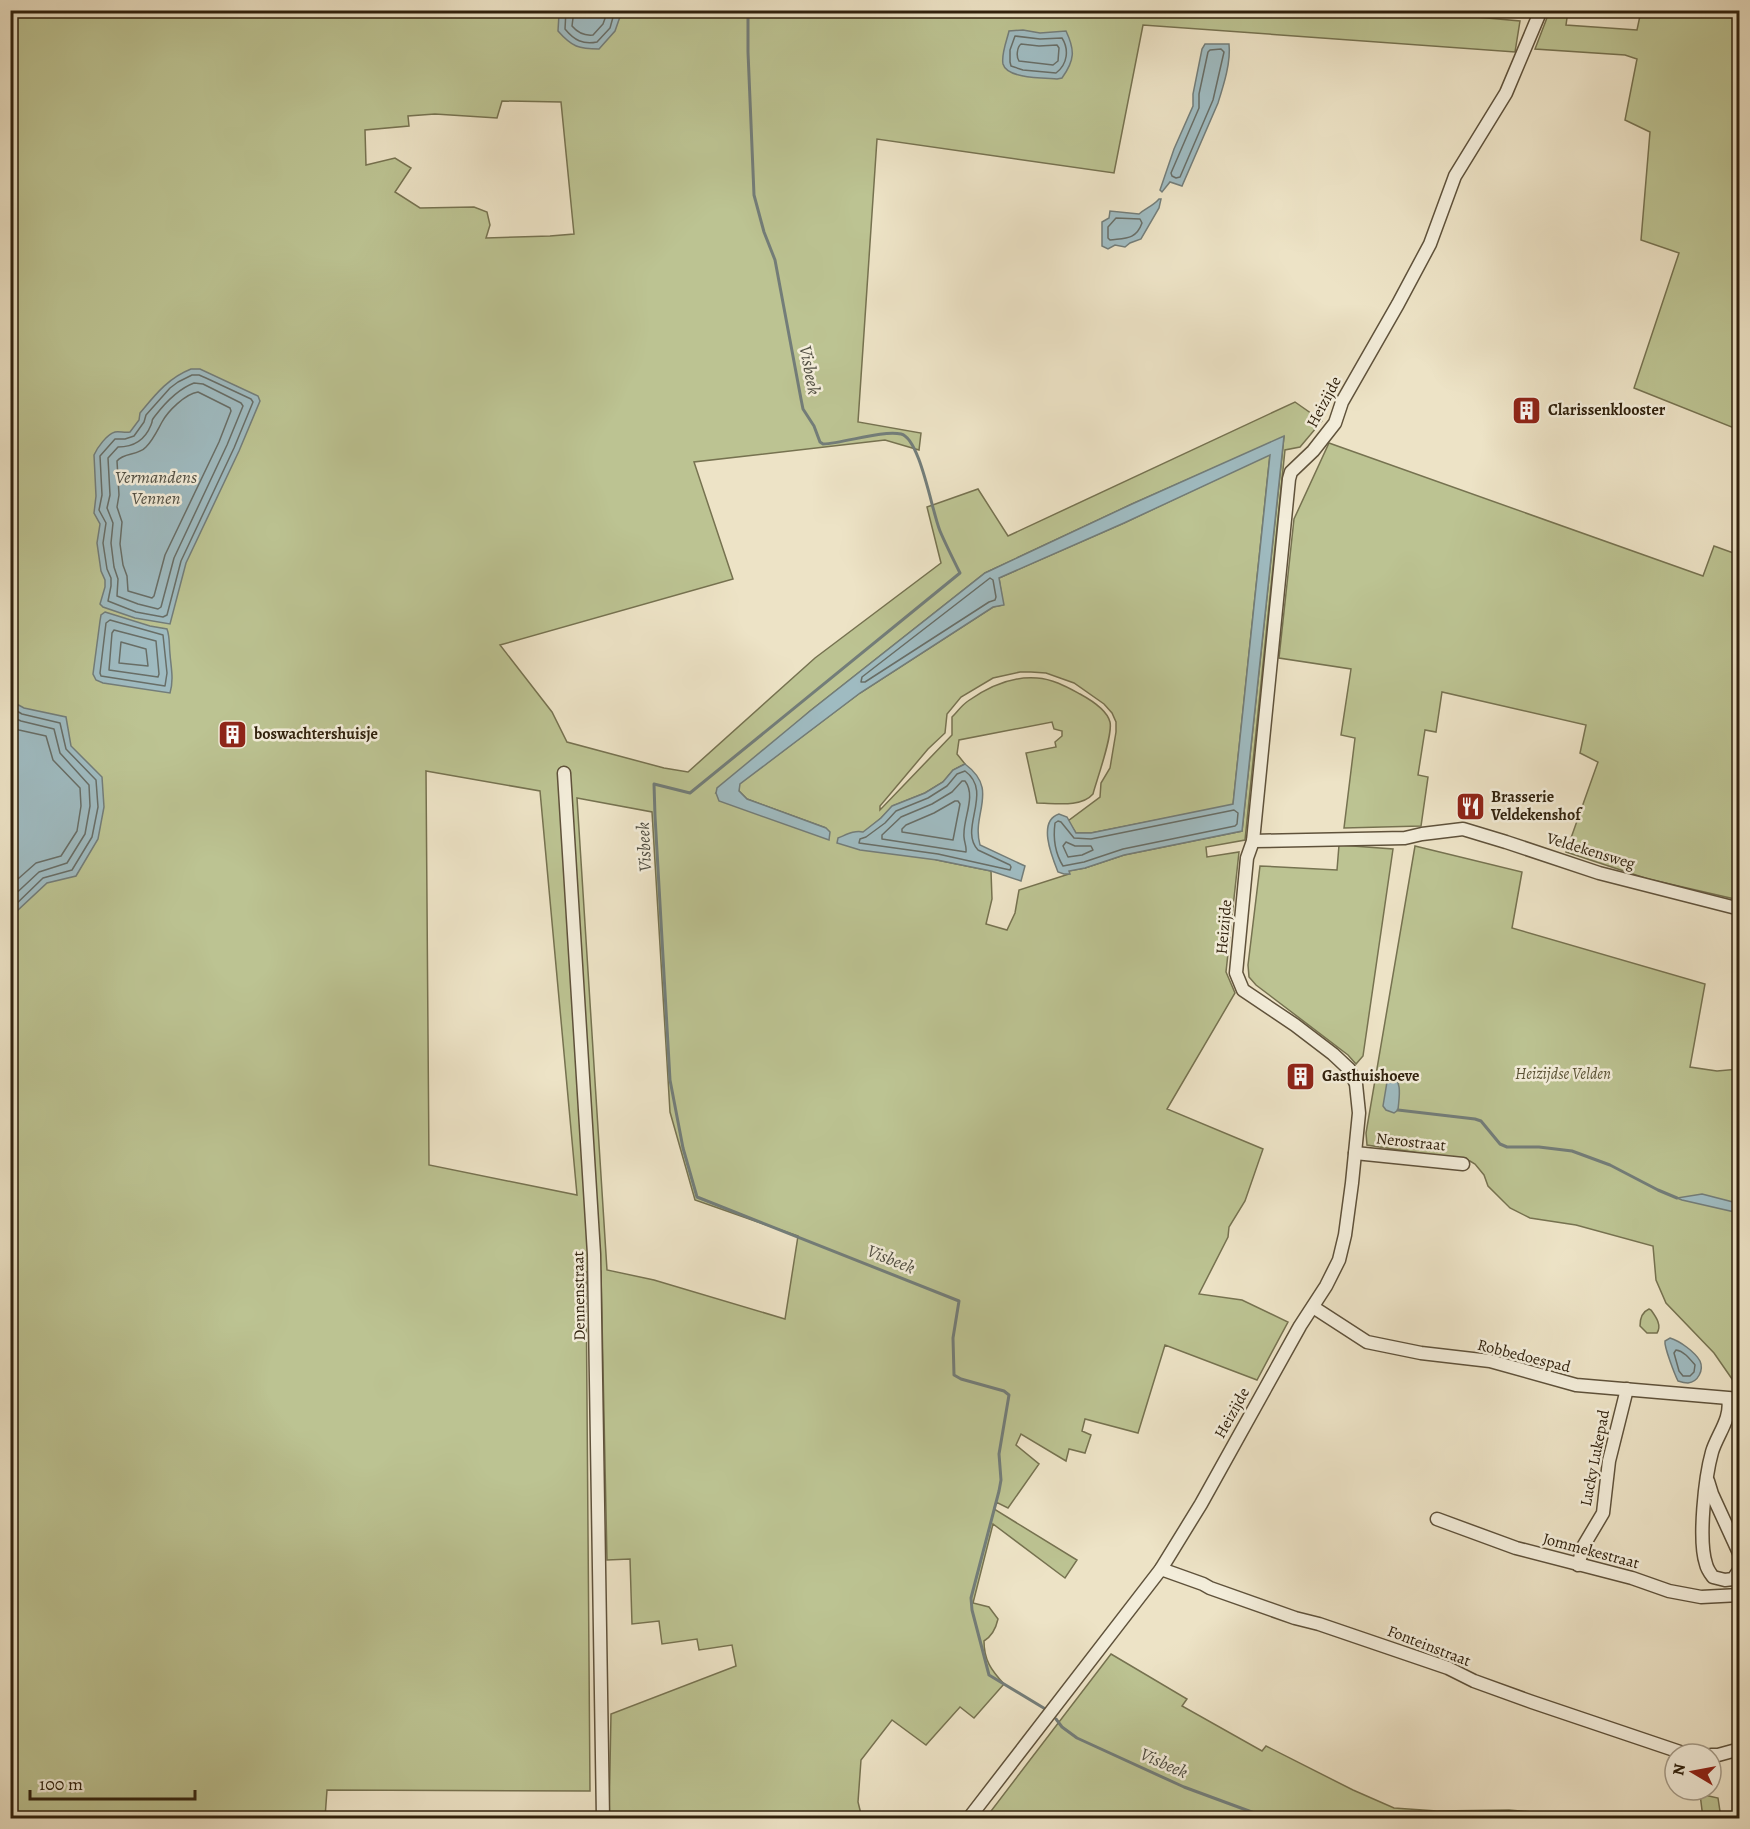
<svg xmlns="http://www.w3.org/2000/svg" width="1750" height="1829" font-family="Alegreya,serif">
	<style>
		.green { fill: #bcc392; stroke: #767250; stroke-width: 1.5; fill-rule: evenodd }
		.water { fill: #9fbbc1; stroke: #737d79; stroke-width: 1.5 }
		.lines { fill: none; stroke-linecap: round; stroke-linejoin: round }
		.shore { stroke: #686e67; stroke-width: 1.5 }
		.stream { stroke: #737d79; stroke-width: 3 }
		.minor-casing { stroke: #5f523b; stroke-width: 15 }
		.minor { stroke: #f3edda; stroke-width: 12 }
		.labels { text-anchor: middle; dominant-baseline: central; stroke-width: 5; stroke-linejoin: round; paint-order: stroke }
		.street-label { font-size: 16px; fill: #30210d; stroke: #f3edda }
		.poi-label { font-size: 16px; font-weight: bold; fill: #30210d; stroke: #f3edda; text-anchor: start }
		.park-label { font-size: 16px; font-style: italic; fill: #5a5235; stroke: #f3edda }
		.water-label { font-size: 18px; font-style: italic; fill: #514f43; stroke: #f3edda }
	</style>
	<rect width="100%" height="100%" fill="#ede3c6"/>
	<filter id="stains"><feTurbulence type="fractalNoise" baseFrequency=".00333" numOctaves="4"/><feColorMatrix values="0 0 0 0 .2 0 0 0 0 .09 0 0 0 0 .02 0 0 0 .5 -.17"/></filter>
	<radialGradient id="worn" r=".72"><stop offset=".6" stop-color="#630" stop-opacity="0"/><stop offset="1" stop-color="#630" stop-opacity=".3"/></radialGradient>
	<!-- green -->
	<g class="green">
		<path d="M1399 10 1520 21 1515 52 1143 25 1114 173 877 139 858 422 921 433 919 450 885 440 694 462 733 579 500 645 552 712 567 742 664 768 688 772 815 658 941 563 927 507 978 489 1008 536 1295 402 1322 421 1300 447 1285 450 1245 840 1206 847 1207 857 1239 852 1226 972 1235 993 1167 1109 1263 1149 1245 1201 1229 1227 1228 1237 1199 1294 1242 1300 1288 1322 1257 1380 1165 1345 1138 1433 1085 1419 1082 1431 1091 1435 1085 1453 1069 1449 1066 1461 1021 1434 1016 1445 1039 1464 1008 1508 996 1502 994 1509 1077 1560 1065 1578 993 1524 973 1603 989 1607 998 1619C996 1628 992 1636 984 1641 984 1660 991 1670 1004 1684L974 1718 960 1707 926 1745 892 1720 861 1760 858 1802 862 1818H609L611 1714 736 1666 732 1645 699 1650 697 1639 662 1644 659 1621 632 1624 630 1559 607 1560 601 1271 586 1272 590 1791 327 1790 325 1818H11V11ZM502 101 561 102 574 234 550 236 486 238 490 225 487 212 474 207 420 208 395 192 411 168 395 158 366 165 365 130 409 126 408 116 435 114 497 118ZM1284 437 1242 831 1124 855 1085 868 1068 871 1069 874 1019 890 1015 913 1007 930 986 924 992 899 991 871 937 860 863 833 881 818 893 806 925 793 943 782 953 770 965 764 957 754 959 740 1052 722 1054 729 1062 731V736L1055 742 1056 747 1026 753 1037 803C1054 803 1081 808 1093 794 1097 779 1113 735 1110 722 1107 710 1091 700 1080 694 1067 687 1053 679 1037 678 1013 676 988 687 968 701 962 705 957 712 952 717V735L880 810V806L928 749 945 733 947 714 961 697 993 678 1020 672H1031L1046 673 1074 683 1104 704 1112 713 1116 722V732L1110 768 1101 783 1100 797 1068 821 1076 833H1091L1233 805 1270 454 1124 523 999 578 1003 605 993 607 860 693 739 784V791L747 799 826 828 716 793 810 711 985 573 1132 504ZM426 771 540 791 577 1195 429 1165ZM577 798 652 812 670 1112 695 1200 798 1236 785 1319 654 1280 607 1270Z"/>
		<polygon points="1550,10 1568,11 1566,25 1637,30 1641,11 1739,18 1739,430 1634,388 1679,253 1641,240 1650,132 1625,120 1637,59 1625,55 1535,49"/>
		<polygon points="1329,443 1703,576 1714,546 1739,555 1739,900 1648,879 1566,852 1598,762 1580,753 1586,725 1442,692 1436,732 1425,730 1418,775 1428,777 1421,826 1344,828 1355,738 1341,735 1351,669 1279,658 1294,519"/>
		<polygon points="1339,845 1393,849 1363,1056 1356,1064 1348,1055 1256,985 1249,977 1248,965 1260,866 1337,870"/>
		<polygon points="1415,846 1522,872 1512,928 1705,984 1690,1067 1717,1071 1739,1069 1739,1389 1714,1353 1666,1303 1656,1280 1653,1246 1576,1225 1530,1218 1510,1208 1488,1186 1484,1175 1475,1164 1470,1161 1367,1145 1366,1133"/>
		<path d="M1649 1309 1651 1310C1656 1317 1662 1325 1657 1333H1647L1640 1326C1640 1320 1642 1312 1649 1309Z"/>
		<polygon points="1111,1654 1187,1699 1182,1706 1262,1751 1266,1746 1353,1790 1394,1808 1437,1811 1509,1810 1568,1815 1568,1818 992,1818 988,1815"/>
		<polygon points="1700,1794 1718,1798 1721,1818 1703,1818"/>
	</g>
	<!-- water -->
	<g class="water">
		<path d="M567 11V10L622 11 615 31 599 49C579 49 572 47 558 31L559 14Z"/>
		<path d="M1023 30 1040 33 1066 31C1075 50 1075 60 1062 78L1057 79C1045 78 1007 79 1003 64 1001 54 1007 40 1009 31Z"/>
		<path d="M1205 44H1229C1231 62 1224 84 1218 103L1182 186 1170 182 1162 192 1160 190 1174 149 1193 106V94L1202 49Z"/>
		<path d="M1159 199H1161L1159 208 1141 239 1130 243 1125 247 1115 245 1108 249 1102 246V222L1109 218 1110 211 1139 214C1146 208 1153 206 1159 199Z"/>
		<path d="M191 369H200L258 396 260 401 239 451 186 563 170 624 135 618 103 607 100 604 105 587V580L101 571 97 543 100 524 94 513 96 496 94 455C97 448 107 434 115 432 119 431 125 433 130 432L139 420 140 413C155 395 168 378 191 369Z"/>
		<path d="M1284 436 1242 831 1124 855 1085 868 1069 871 1070 874H1064L1058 872C1052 857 1037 821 1059 814L1067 817 1076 833H1091L1233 804 1270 455 1124 523 999 578 1004 605 993 607 860 693 740 784 739 791 747 799 826 828 830 832 829 840 719 801 716 793 717 788 810 711 985 573 1132 504Z"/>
		<path d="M105 612 150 626 167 629C170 637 169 645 170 654 171 668 174 679 170 693L103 683 96 680 93 674 100 621 101 615Z"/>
		<polygon points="11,701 24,708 66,717 71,746 102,777 104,807 98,839 76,876 47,883 17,911 11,921"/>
		<path d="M965 764C1000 790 971 813 980 845L1025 866 1021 881 991 871 937 860 860 850 837 843 838 838C846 835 854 830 863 832L881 818 892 806 925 793 943 782 953 770Z"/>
		<path d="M1391 1074C1403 1082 1399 1097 1398 1110L1394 1113 1386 1110 1383 1106 1388 1076Z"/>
		<polygon points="1702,1194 1733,1202 1739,1206 1739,1213 1682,1200 1677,1198"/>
		<path d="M1670 1338C1680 1341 1695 1352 1700 1361 1704 1370 1698 1382 1688 1383 1684 1383 1681 1382 1678 1381 1675 1375 1664 1347 1665 1341Z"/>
	</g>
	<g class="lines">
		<!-- shore -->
		<g class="shore">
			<path d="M566 10 565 29C574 40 583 45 597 42L610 28 615 10"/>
			<path d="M574 10 572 26C578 33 584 36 593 35L603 24 608 10"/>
			<path d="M1015 36 1040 39 1062 38C1069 49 1068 64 1056 73L1023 70 1011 66 1010 62V50Z"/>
			<path d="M1021 44 1039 46 1057 45 1059 48 1058 61 1053 65 1019 61C1016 57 1017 47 1021 44Z"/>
			<polygon points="1210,50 1221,49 1224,52 1213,100 1180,177 1176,178 1172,176 1171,173 1199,108 1199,94 1208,52"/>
			<path d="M1116 218 1140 219 1142 223C1136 240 1125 238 1110 240L1108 238V227Z"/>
			<polygon points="192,375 199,375 206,378 251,399 253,402 234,448 181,561 167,615 163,617 136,612 108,601 111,586 111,578 107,569 103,543 106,523 99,510 102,495 100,456 115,439 125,439 134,436 144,422 146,415 170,388 178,382"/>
			<path d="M194 383 203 384 241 403 243 406 227 445 174 558 161 607 158 609 138 604 117 596 118 579 114 567 111 543 113 523 107 508 110 495 108 458 118 447C133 447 145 440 151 425 154 417 150 423 155 416 165 403 178 389 194 383Z"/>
			<path d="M198 392 230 408 231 411 219 442 165 555 154 596 152 598 128 591 127 576 123 565 120 544 122 522 117 507 119 495 117 461C124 452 138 456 146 447 153 440 157 431 162 422 168 411 185 394 198 392Z"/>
			<polygon points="990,578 993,580 996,597 995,600 989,602 865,682 861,682 862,677"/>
			<polygon points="110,620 163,635 167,673 165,686 101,676 100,673 106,623"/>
			<polygon points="114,630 156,641 159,674 158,677 109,670 112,633"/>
			<polygon points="121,642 146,649 148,666 119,663"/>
			<polyline points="10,707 22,714 60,723 66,749 96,780 98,807 92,837 72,870 43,878 10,910"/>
			<polyline points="10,716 21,721 54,729 60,753 89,785 90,806 85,834 67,863 39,872 10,899"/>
			<polyline points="10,726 19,730 46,736 53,760 80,788 81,806 77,831 61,856 36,863 10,886"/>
			<path d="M965 771C994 792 958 829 978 850L1010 865 1011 867 1010 870 938 854 859 843 860 839 866 837 885 823 896 811 928 798 947 786 957 774Z"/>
			<path d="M962 781H965C976 795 964 817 964 833 963 840 967 846 966 852L882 839V835L901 817 932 804 952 792Z"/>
			<polygon points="955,801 958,801 960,804 953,840 902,832 902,829 906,825 934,813"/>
			<path d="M1234 810 1238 813 1237 824 1235 826 1123 849 1084 862 1063 866C1055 853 1053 838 1055 823L1058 821 1061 822 1074 838 1091 839Z"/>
			<polygon points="1066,842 1075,846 1091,846 1093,850 1082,855 1068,857 1063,846"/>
			<path d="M1676 1350C1684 1351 1690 1359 1695 1365L1694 1372 1690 1376H1683L1679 1371 1674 1353Z"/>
		</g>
		<!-- stream -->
		<g class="stream">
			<path d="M748 10V52L754 195 764 232 775 260 801 399 803 409 814 426 820 442 823 444C845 443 882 430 901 434 920 438 932 512 940 531 946 545 953 559 960 573L690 793 654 784 655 816 670 1080 683 1148 697 1197 959 1301 953 1338 954 1375 961 1379 1004 1391 1009 1395 999 1454 1001 1480 999 1491 971 1598 972 1610 989 1675 1047 1710"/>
			<polyline points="1398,1110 1475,1119 1481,1121 1500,1144 1507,1147 1539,1147 1572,1151 1610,1165 1658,1190 1677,1198"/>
			<polyline points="1056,1719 1062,1727 1077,1738 1184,1787 1268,1818"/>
		</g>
		<defs>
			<g id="minor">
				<polyline points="564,773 594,1254 603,1818"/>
				<polyline points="1253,841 1405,838 1422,834 1463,829 1506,842 1599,873 1740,909"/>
				<polyline points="1355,1153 1463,1164"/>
				<polyline points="1313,1307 1367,1342 1421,1353 1490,1361 1576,1385 1740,1399"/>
				<path d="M1728 1399C1732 1418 1717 1435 1712 1452 1705 1477 1698 1540 1706 1564 1707 1569 1710 1573 1713 1577L1725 1580 1733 1579 1740 1569"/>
				<polyline points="1708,1481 1712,1494 1740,1555"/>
				<polyline points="1437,1519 1516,1548 1632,1578 1669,1591 1701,1597 1740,1595"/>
				<polyline points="1578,1565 1584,1545 1603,1513 1609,1461 1627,1389"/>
				<polyline points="1161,1569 1203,1584 1210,1588 1295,1618 1319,1624 1448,1668 1474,1681 1532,1702 1686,1754"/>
				<polyline points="1711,1755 1718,1755 1740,1749"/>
				<polyline points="969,1818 1161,1569 1201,1504 1300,1326 1326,1286 1339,1260 1345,1235 1352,1183 1359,1113 1356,1084 1349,1069 1333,1054 1295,1025 1243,990 1236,973 1247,858 1253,841 1289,479 1291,472 1313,451 1335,423 1342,402 1398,304 1430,244 1455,176 1506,93 1541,10"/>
			</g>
		</defs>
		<!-- minor casing -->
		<use href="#minor" class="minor-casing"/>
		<!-- minor -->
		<use href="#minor" class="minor"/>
	</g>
	<!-- icons -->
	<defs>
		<symbol id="building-square" viewBox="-11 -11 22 22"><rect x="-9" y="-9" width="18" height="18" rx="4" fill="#8f2418" stroke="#f3edda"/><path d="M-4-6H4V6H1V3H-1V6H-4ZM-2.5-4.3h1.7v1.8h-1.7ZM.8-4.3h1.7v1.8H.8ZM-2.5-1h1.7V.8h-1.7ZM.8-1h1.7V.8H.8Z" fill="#fff"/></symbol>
		<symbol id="restaurant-square" viewBox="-11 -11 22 22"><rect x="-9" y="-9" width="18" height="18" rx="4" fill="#8f2418" stroke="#f3edda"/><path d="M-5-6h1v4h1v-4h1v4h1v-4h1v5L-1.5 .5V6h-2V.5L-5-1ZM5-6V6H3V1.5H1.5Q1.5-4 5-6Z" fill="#fff"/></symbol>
	</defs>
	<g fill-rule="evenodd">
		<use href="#building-square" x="1510" y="394" width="33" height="33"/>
		<use href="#building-square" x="216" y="718" width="33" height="33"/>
		<use href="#restaurant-square" x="1454" y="790" width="33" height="33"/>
		<use href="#building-square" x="1284" y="1060" width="33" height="33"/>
	</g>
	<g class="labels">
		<!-- street labels -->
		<g class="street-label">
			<text transform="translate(1324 402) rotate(-62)">Heizijde</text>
			<text transform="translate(1591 851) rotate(17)">Veldekensweg</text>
			<text transform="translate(1224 927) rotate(-85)">Heizijde</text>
			<text transform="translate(1411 1142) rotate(6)">Nerostraat</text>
			<text transform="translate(579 1296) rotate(-91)">Dennenstraat</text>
			<text transform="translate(1524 1356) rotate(14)">Robbedoespad</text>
			<text transform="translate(1232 1413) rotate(-61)">Heizijde</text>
			<text transform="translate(1595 1458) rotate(-79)">Lucky Lukepad</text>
			<text transform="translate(1591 1551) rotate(15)">Jommekestraat</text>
			<text transform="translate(1429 1646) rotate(21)">Fonteinstraat</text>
		</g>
		<!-- poi labels -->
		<g class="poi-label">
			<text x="1548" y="410">Clarissenklooster</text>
			<text x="254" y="734">boswachtershuisje</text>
			<text x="1491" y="797">Brasserie<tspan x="1491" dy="18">Veldekenshof</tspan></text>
			<text x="1322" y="1076">Gasthuishoeve</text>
		</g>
		<!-- park labels -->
		<g class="park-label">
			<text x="1563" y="1074">Heizijdse Velden</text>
		</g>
		<!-- water labels -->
		<g class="water-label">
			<text transform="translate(810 370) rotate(79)">Visbeek</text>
			<text x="156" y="477">Vermandens<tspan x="156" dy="21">Vennen</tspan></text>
			<text transform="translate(644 847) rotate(-93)">Visbeek</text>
			<text transform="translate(891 1259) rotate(22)">Visbeek</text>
			<text transform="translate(1164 1763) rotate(24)">Visbeek</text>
		</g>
	</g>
	<!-- margin -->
	<rect width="1750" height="1829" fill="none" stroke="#ede3c6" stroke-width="36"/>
	<rect x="12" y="12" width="1726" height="1805" fill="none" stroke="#30210d" stroke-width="3"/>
	<rect x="18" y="18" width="1714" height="1793" fill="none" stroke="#30210d" stroke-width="1.5"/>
	<!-- north arrow -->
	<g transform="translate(1693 1772) rotate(280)"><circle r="28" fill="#f3edda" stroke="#a59b88" stroke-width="1.5"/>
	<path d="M0-4.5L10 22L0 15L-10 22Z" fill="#8f2418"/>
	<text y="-9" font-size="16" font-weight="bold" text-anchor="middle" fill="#30210d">N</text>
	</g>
	<!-- scale -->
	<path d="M30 1790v9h165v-9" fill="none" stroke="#30210d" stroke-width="3"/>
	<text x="39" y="1790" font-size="18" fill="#30210d" stroke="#f3edda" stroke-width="4.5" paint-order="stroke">100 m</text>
	<rect width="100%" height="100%" filter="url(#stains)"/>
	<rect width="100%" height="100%" fill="url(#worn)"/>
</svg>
